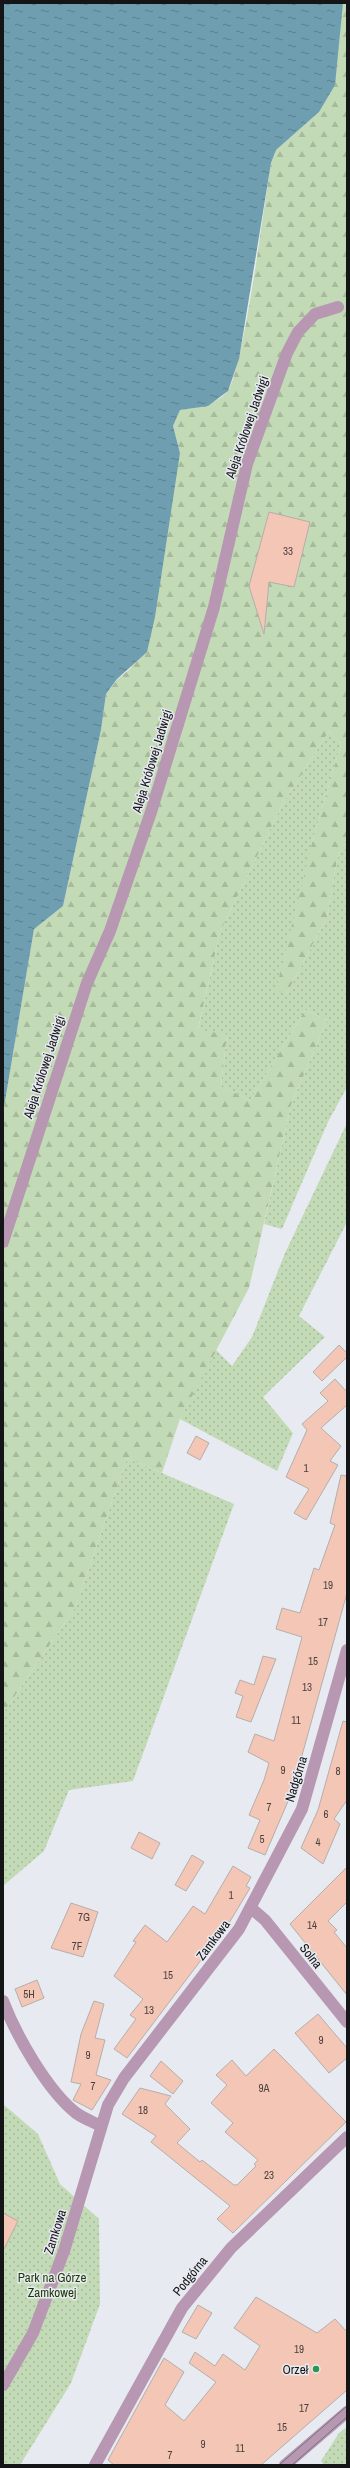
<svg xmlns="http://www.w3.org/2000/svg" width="350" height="2468" font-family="'Archivo Narrow',sans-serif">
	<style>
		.green { fill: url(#green-dots) }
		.forest { fill: url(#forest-firs) }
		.water { fill: url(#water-ripples) }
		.building { fill: #f4c6b6; stroke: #b5aeab }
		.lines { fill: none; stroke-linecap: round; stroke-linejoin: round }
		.minor { stroke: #b797b2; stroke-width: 12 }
		.tram { stroke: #737479; stroke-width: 1 }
		.poi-dot { fill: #2b964e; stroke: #e8eaf1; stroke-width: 1.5 }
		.labels { text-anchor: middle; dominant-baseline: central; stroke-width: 3; stroke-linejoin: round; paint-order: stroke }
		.number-label { font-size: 11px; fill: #4c413f }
		.street-label { font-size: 13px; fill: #141517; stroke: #e8eaf1 }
		.park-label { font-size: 13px; fill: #1d3a03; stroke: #e8eaf1 }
		.poi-label { font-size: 13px; fill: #141517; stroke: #e8eaf1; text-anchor: end }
	</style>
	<defs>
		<pattern id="green-dots" width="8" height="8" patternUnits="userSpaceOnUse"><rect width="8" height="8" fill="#c3dab6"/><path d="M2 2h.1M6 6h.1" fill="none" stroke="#a7ba9c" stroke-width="1.8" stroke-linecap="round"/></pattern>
		<pattern id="forest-firs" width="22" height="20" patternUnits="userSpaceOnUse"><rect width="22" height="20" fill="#c3dab6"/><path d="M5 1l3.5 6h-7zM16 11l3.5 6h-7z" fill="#a7ba9c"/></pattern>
		<pattern id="water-ripples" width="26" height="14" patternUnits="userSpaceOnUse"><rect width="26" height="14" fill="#6f9eb0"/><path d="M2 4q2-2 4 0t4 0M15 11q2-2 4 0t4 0" fill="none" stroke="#5a808e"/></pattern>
	</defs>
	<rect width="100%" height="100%" fill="#e8eaf1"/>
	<!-- green -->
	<g class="green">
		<polygon points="329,731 341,744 312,843 286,995 327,917 338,855 347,838 347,1087 328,1122 282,1229 264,1224 291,1105 327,1020 305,1010 250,1101 221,1085 227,1035 198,1030 220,932 283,803"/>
		<polygon points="347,1123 347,1184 345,1188 347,1189 347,1222 299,1316 325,1337 263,1397 293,1433 277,1471 180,1419 215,1349 232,1366 252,1337 285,1253"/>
		<polygon points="127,1458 234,1504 133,1781 69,1790 44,1851 3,1886 3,1713 75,1608"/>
		<polygon points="3,2104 38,2134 60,2184 99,2219 100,2304 71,2383 20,2465 3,2465"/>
		<polygon points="347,2427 347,2465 324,2465 321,2461 339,2433"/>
	</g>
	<!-- forest -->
	<path class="forest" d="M343 3H347V838L338 855 327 917 286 995 276 990 312 843 341 744 329 731 283 803 220 932 198 1029 227 1035 221 1085 250 1101 305 1010 327 1020 291 1105 249 1288 180 1419 162 1473 127 1458 75 1608 3 1713V1113L34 928 63 906 101 730 106 694 117 680 131 668 180 453 173 426 180 410C198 407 214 406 227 392 243 374 265 199 271 163L276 150 319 112Z"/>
	<!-- water -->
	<polygon class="water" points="3,3 343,3 335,85 319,112 276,150 271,163 239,359 228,391 208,406 180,410 173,426 180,453 155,617 147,652 117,679 106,694 101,730 63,906 34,929 3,1113"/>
	<!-- building -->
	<g class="building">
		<polygon points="269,512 310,522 294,587 269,582 264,634 249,586"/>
		<polygon points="339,1345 347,1353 347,1357 322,1381 313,1372"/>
		<polygon points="335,1379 347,1392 347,1405 321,1428 341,1446 330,1461 338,1465 306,1520 294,1513 309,1489 286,1477 307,1430 302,1424 328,1401 320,1393"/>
		<polygon points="196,1436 209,1443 200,1460 187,1453"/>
		<polygon points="341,1475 347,1476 347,1593 296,1777 289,1799 265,1855 248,1848 260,1820 249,1815 264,1780 269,1763 248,1752 255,1734 274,1741 302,1637 276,1629 282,1608 300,1613 314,1568 319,1570 335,1525 330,1523"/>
		<polygon points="263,1656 276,1659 251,1722 236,1717 243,1696 235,1693 240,1680 254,1685"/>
		<polygon points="343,1721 347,1722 347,1800 334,1819 340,1824 323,1864 301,1848 318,1810"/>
		<polygon points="139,1832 160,1843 152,1859 131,1848"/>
		<polygon points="192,1855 204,1862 186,1891 175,1885"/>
		<polygon points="233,1866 251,1877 246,1886 250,1888 229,1923 127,2058 114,2049 136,2019 130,2015 143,1999 114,1976 136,1942 133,1941 145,1925 167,1942 193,1906 205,1914"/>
		<polygon points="347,1867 347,1902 328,1921 337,1930 334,1932 347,1948 347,1995 290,1924"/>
		<polygon points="71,1903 98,1912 83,1957 51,1948"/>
		<polygon points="37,1980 44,1998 22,2007 15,1989"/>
		<polygon points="94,2001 104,2004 95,2038 105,2040 96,2075 111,2080 92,2110 73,2100 81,2084 71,2082 81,2034"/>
		<polygon points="318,2014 347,2048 347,2058 329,2073 295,2033"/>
		<polygon points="274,2049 346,2122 233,2233 217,2219 230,2206 151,2142 156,2136 122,2114 140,2088 171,2096 165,2104 190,2129 177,2143 200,2162 202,2160 234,2185 237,2185 256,2166 254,2164 258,2160 225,2132 233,2123 211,2103 227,2085 216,2075 232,2060 246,2076"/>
		<polygon points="161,2061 183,2081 173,2094 150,2076"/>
		<polygon points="3,2213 18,2221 3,2251"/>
		<polygon points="256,2297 317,2333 335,2319 347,2332 347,2390 261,2465 114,2465 108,2460 164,2358 184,2372 165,2405 184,2421 216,2382 189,2363 195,2352 215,2366 223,2354 245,2370 260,2346 234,2328"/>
		<polygon points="198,2305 212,2313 196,2339 182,2332"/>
	</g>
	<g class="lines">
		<!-- minor -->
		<g class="minor">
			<polyline points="3,1242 87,983 110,931 151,812 214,607 247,464 287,353 298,332 315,314 338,307"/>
			<polyline points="251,1908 265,1920 347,2022"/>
			<path d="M3 2001C16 2035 47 2090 76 2113 83 2118 93 2122 101 2126"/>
			<polyline points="3,2385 33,2333 64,2251 108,2105 124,2078 239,1929 302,1809 347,1650"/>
			<polyline points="95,2465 182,2308 231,2248 347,2137"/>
			<polyline points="285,2465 347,2412"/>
		</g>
		<!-- tram -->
		<g class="tram">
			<polyline points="279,2465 347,2406"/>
			<polyline points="292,2465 347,2417"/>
		</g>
	</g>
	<!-- markers -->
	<circle class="poi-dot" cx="316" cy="2369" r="4"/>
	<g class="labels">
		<!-- number labels -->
		<g class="number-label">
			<text x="288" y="551">33</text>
			<text x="306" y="1468">1</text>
			<text x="328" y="1585">19</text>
			<text x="323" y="1622">17</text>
			<text x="313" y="1661">15</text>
			<text x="307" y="1687">13</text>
			<text x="296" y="1720">11</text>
			<text x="283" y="1770">9</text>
			<text x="338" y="1771">8</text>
			<text x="269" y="1807">7</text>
			<text x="326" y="1814">6</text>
			<text x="262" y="1839">5</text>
			<text x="318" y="1842">4</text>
			<text x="231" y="1895">1</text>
			<text x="84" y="1917">7G</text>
			<text x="312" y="1925">14</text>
			<text x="77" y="1946">7F</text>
			<text x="168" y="1975">15</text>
			<text x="29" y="1994">5H</text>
			<text x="149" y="2010">13</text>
			<text x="321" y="2040">9</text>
			<text x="88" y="2055">9</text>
			<text x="93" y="2086">7</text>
			<text x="264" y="2088">9A</text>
			<text x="143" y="2110">18</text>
			<text x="269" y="2175">23</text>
			<text x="299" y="2349">19</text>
			<text x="304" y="2408">17</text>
			<text x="282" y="2427">15</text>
			<text x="203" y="2444">9</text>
			<text x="240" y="2448">11</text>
			<text x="170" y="2455">7</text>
		</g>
		<!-- street labels -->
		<g class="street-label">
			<text transform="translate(247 427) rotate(-71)">Aleja Królowej Jadwigi</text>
			<text transform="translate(152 761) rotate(-73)">Aleja Królowej Jadwigi</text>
			<text transform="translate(44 1067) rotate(-72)">Aleja Królowej Jadwigi</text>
			<text transform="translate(296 1779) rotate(-73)">Nadgórna</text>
			<text transform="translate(213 1940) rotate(-53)">Zamkowa</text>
			<text transform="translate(311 1956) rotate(52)">Solna</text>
			<text transform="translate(55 2232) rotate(-72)">Zamkowa</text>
			<text transform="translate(190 2276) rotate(-51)">Podgórna</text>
		</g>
		<!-- park labels -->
		<g class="park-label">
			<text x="52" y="2277">Park na Górze<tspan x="52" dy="15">Zamkowej</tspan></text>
		</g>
		<!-- poi labels -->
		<g class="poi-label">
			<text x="308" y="2369">Orzeł</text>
		</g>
	</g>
	<!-- border -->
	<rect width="350" height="2468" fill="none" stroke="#141517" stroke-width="8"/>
</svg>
